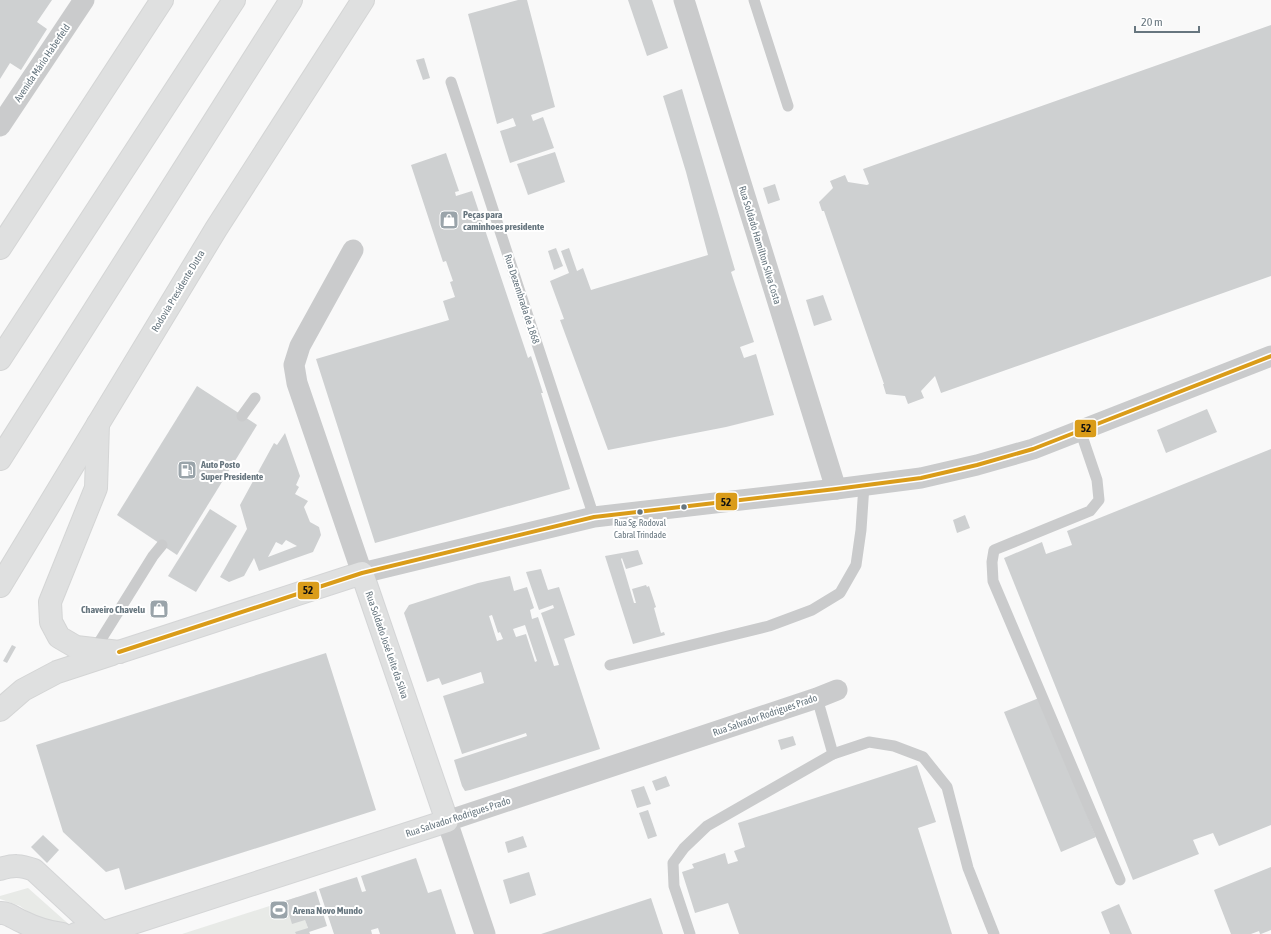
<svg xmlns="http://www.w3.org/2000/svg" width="1271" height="934" font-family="'Asap Condensed',sans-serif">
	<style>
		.green { fill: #e8eae7 }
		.building { fill: #ced0d1; fill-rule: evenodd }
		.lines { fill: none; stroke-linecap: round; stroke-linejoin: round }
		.secondary-casing { stroke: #d4d5d6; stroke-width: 24 }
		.motorway-casing { stroke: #d4d5d5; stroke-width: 24 }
		.service { stroke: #cacbcc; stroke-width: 11 }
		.minor { stroke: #cacbcc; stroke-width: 21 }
		.secondary { stroke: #dfe0e0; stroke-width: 22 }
		.motorway { stroke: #dfe0e0; stroke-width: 22 }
		.bus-1-casing { stroke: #fff; stroke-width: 7 }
		.bus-1 { stroke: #da9c19; stroke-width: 4 }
		.bus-dot { fill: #67767f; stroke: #fff; stroke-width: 1.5 }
		.labels { text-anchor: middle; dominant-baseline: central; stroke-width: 4; stroke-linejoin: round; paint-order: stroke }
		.bus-label { font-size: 9px; fill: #67767f; stroke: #fff }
		.street-label { font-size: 10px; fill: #67767f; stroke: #fff }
		.poi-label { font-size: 10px; font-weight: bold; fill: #67767f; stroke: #fff; text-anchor: start }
		.line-badge { stroke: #fff; stroke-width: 1.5 }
		.pale-badge-label { font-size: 11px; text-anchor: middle; font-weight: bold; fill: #111 }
	</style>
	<rect width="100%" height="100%" fill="#f9f9f9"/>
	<!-- green -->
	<g class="green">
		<polygon points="28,888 73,928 50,928 20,906 0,899 0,896"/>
		<polygon points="297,897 310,934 182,934 285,901"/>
	</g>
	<!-- building -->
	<g class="building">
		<polygon points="0,0 52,0 37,22 47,29 21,70 10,63 0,79"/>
		<polygon points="518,0 527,0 555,107 531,115 533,121 543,117 554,148 510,163 500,131 516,126 513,118 497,124 468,14"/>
		<polygon points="628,0 652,0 668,48 647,56"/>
		<polygon points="1271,25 1271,276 941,393 935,376 921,391 924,398 908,404 905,396 886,394 883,384 884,384 824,211 822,211 819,202 833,188 830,181 845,175 848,182 867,185 869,184 863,169"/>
		<polygon points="424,58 430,78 423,80 416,60"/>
		<polygon points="682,89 735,270 731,272 754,342 740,347 744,358 756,354 774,415 726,427 608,450 560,320 564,319 550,281 569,273 561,251 569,248 577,271 583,268 591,290 708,255 686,172 663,96"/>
		<polygon points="555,152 565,182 528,195 517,164"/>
		<polygon points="446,153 459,191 455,192 456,196 472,191 528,358 531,356 533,362 543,393 541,393 570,489 375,543 316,359 449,320 443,301 455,297 450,282 453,281 446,261 443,262 411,165"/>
		<polygon points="775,184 780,200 768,204 763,188"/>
		<polygon points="556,248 563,266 554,270 548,251"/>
		<polygon points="823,295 832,320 814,326 806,300"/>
		<polygon points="197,386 257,425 177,555 117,515"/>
		<polygon points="1207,409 1217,432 1166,453 1157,430"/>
		<path d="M285 433 300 476 296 485 299 487 295 494 308 501 304 507 310 522 319 527 321 535 313 552 259 571 254 558 244 576 229 582 220 577 247 529 240 505 274 443 277 445ZM286 540 297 546 268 557 276 542 282 545Z"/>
		<polygon points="1271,449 1271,825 1219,846 1213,833 1193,840 1199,854 1133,880 1004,558 1042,542 1046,554 1072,545 1067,531"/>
		<polygon points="210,509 237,526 196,592 168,576"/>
		<polygon points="965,515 970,528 957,533 953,520"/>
		<polygon points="638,550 643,564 626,569 622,558 621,559 634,603 636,603 632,589 646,585 647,587 649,586 656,607 654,608 661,633 664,632 665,635 633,644 605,556"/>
		<path d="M541 569 548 590 559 587 575 635 564 639 600 749 470 790 465 791 462 786 454 760 527 736 526 733 462 754 443 696 484 683 481 672 442 685 439 678 427 682 404 613 409 605 478 583 510 576 514 591 527 587 534 608 530 610 532 619 538 617 554 666 559 665 541 613 554 608 553 605 539 610 526 572ZM492 615 498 633 500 632 503 639 497 641 489 616ZM525 625 537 661 535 662 526 634 516 637 513 629Z"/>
		<polygon points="12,645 16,647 7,663 3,661"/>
		<polygon points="326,653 376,810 125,890 119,868 106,872 63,832 36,745"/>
		<polygon points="1039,698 1096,837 1061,852 1004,712"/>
		<polygon points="793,736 796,745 781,750 778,740"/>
		<polygon points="917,765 936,822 918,828 952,934 739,934 728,903 695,913 682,872 694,868 692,864 725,853 728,864 738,861 734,851 745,847 738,823"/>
		<polygon points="666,776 670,786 656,791 652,781"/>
		<polygon points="644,786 651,804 637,808 631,790"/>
		<polygon points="648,810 657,836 648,839 639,813"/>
		<polygon points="43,835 59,850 47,863 31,847"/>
		<polygon points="523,836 527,847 508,853 505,842"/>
		<polygon points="416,858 428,893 441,889 456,934 380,934 378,928 371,930 372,934 334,934 319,889 357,877 362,892 366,891 361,876"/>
		<polygon points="1271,867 1271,930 1261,934 1260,934 1259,931 1251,934 1231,934 1214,890"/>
		<polygon points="529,872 536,895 510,904 503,880"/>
		<polygon points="316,891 327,926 309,932 310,934 296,934 295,932 308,928 305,920 292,924 285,901"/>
		<polygon points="651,898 663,934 541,934"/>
		<polygon points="1119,904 1132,934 1110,934 1101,912"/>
	</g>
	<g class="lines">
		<defs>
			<g id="secondary">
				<path d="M0 869C14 865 20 865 34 870L102 933"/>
				<path d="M0 913C8 912 15 919 23 922 35 928 48 932 62 934"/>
				<polyline points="76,934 102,933 447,821 362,573 119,652"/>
			</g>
			<g id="motorway">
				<polyline points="0,248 162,0"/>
				<polyline points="0,359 234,0"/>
				<polyline points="98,424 96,488 50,602 51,622 59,637 76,647 119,652"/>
				<polyline points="0,459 291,0"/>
				<polyline points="0,586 216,229 363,0"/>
				<polyline points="0,710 23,690 57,672 112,654"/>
			</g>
		</defs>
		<!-- secondary casing -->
		<use href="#secondary" class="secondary-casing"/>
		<!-- motorway casing -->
		<use href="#motorway" class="motorway-casing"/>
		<!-- service -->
		<g class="service">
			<polyline points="754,0 788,106"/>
			<polyline points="451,82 594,517"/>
			<polyline points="242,416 255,398"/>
			<polyline points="1080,430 1097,480 1099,500 1090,511 994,550 992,562 993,581 1120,880"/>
			<polyline points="95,649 153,556 162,545"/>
			<polyline points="610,665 769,626 812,610 840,593 856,565 861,530 864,485"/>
			<polyline points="817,698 833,754 869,742 894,746 923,757 947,787 968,868 994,934"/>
			<polyline points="690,934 674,886 673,863 684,848 707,826 833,754"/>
		</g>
		<!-- minor -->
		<g class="minor">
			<polyline points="684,0 836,489"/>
			<polyline points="0,126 84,0"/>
			<polyline points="353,250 300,346 294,365 297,383 362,573 594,517 836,489 921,478 977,465 1033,449 1271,356"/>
			<polyline points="485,934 447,821 817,698 837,690"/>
		</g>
		<!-- secondary -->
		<use href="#secondary" class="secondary"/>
		<!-- motorway -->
		<use href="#motorway" class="motorway"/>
		<defs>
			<polyline id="bus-1" points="119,652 362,573 594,517 836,489 921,478 977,465 1033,449 1271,356"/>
		</defs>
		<!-- bus-1 casing -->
		<use href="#bus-1" class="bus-1-casing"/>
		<!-- bus-1 -->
		<use href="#bus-1" class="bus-1"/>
	</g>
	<!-- icons -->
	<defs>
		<symbol id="shop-square" viewBox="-11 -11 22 22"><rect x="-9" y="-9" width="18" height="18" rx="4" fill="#9aa4aa" stroke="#fff"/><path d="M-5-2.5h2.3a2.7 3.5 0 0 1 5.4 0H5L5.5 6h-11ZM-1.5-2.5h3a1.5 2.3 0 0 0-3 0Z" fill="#fff"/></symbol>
		<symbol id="fuel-square" viewBox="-11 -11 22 22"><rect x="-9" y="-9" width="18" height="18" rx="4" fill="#9aa4aa" stroke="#fff"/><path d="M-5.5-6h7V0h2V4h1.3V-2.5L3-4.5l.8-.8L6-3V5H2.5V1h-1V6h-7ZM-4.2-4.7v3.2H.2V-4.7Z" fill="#fff"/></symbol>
		<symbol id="stadium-square" viewBox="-11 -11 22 22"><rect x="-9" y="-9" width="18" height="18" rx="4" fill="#9aa4aa" stroke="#fff"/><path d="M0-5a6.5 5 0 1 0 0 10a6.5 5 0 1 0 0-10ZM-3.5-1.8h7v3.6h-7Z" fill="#fff"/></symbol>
	</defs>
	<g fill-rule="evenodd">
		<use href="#shop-square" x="438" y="209" width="22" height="22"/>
		<use href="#fuel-square" x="176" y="459" width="22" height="22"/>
		<use href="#shop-square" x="148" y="598" width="22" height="22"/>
		<use href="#stadium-square" x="268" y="899" width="22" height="22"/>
	</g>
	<!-- markers -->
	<g class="bus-dot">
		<circle cx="684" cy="507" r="3.5"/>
		<circle cx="640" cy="512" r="3.5"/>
	</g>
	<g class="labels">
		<!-- bus labels -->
		<g class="bus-label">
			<text x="640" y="523">Rua Sg. Rodoval<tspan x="640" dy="12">Cabral Trindade</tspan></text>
		</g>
		<!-- street labels -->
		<g class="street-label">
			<text transform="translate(42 63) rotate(-56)">Avenida Mário Haberfeld</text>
			<text transform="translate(760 245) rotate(73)">Rua Soldado Hamílton Silva Costa</text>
			<text transform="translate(178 291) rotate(-59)">Rodovia Presidente Dutra</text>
			<text transform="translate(522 299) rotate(72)">Rua Dezembrada de 1868</text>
			<text transform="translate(387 645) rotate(71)">Rua Soldado José Leite da Silva</text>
			<text transform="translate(765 715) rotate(-19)">Rua Salvador Rodrigues Prado</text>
			<text transform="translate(458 817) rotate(-18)">Rua Salvador Rodrigues Prado</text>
		</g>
		<!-- poi labels -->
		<g class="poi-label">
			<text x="463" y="214">Peças para<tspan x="463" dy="12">caminhoes presidente</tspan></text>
			<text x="201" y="464">Auto Posto<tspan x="201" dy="12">Super Presidente</tspan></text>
			<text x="145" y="609" text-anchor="end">Chaveiro Chavelu</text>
			<text x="293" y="910">Arena Novo Mundo</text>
		</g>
	</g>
	<g class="line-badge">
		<rect x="1074" y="419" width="23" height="19" rx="4" fill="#da9c19"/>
		<rect x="715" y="492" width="23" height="19" rx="4" fill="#da9c19"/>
		<rect x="297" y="581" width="23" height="19" rx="4" fill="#da9c19"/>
	</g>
	<g class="pale-badge-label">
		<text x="1086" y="432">52</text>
		<text x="726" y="506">52</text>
		<text x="308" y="594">52</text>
	</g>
	<!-- scale -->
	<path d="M1135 26v6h64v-6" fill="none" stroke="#67767f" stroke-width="2"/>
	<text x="1141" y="26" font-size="12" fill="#67767f" stroke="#ffffff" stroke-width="3" paint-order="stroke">20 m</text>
</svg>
